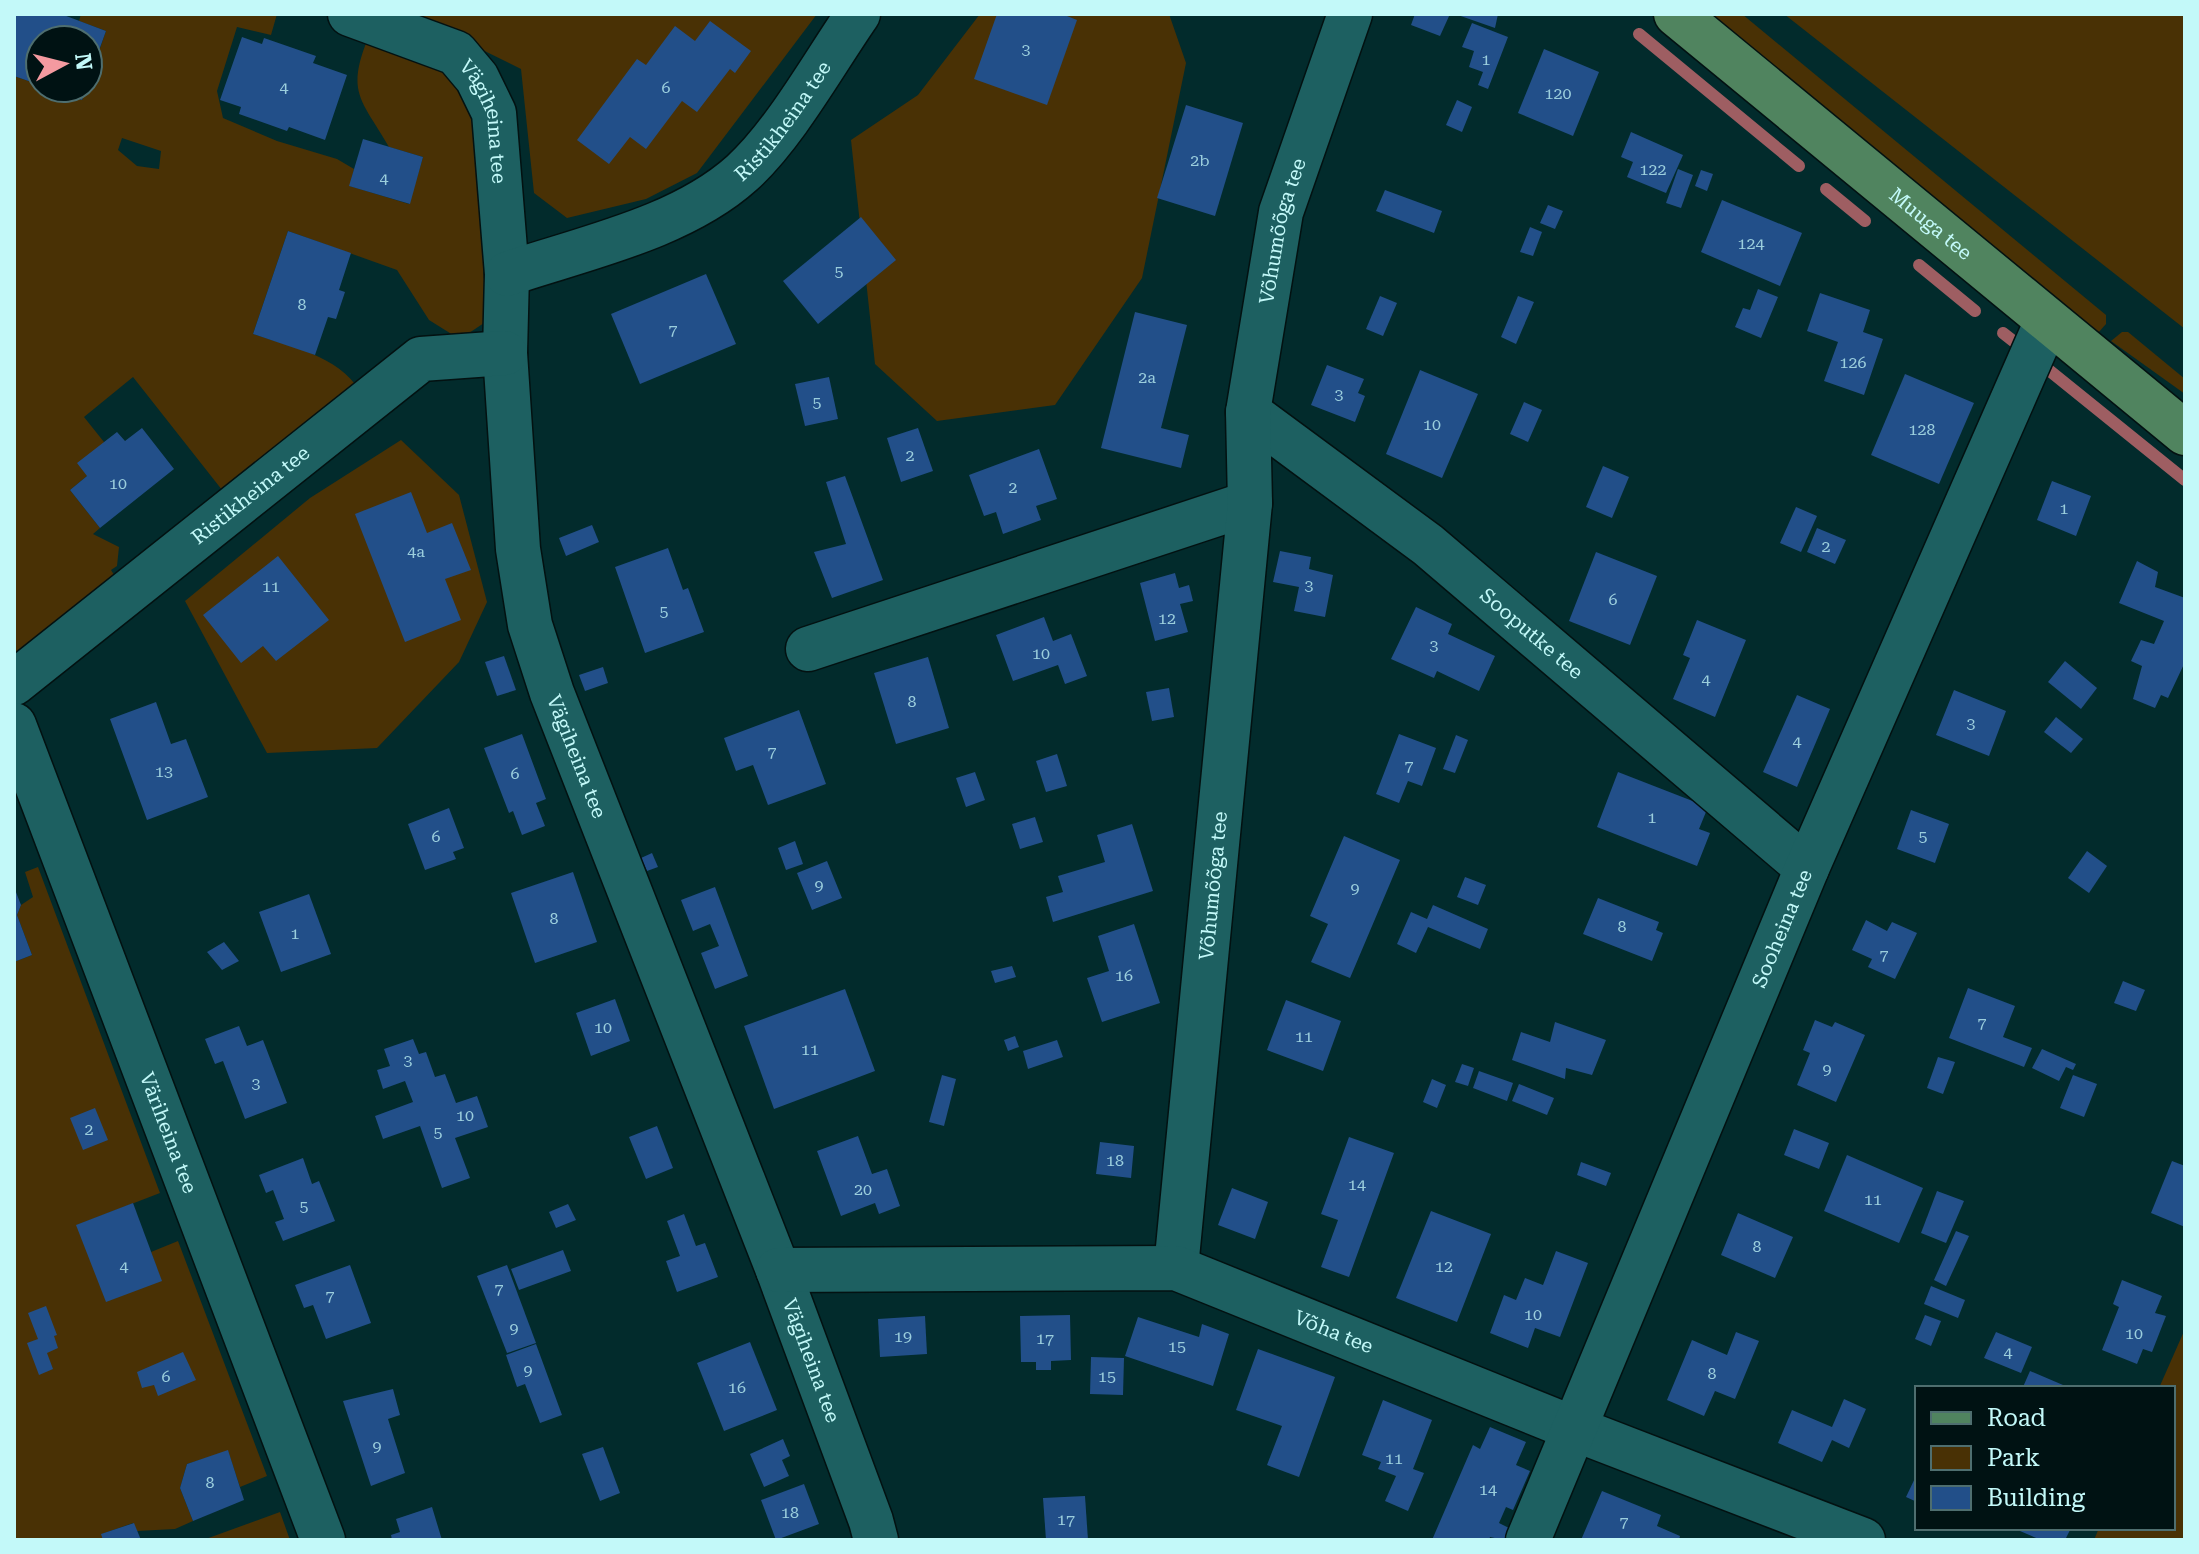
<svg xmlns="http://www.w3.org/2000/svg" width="2199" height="1554" font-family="'Roboto Serif',serif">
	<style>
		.green { fill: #493105; fill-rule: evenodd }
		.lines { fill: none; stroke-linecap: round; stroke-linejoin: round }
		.stream { stroke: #9e5e62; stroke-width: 12 }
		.building { fill: #224f89 }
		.minor-casing { stroke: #031111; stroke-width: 47 }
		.major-casing { stroke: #031111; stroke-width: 47 }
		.minor { stroke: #1d6061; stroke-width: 44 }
		.major { stroke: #50845f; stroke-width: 44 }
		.labels { text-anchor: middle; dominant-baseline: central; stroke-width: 7; stroke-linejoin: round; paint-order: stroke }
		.number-label { font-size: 16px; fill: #9bcedd }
		.street-label { font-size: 20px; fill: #c3f9f9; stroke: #001213 }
	</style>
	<rect width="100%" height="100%" fill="#022b2c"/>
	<!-- green -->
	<g class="green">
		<path d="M81 14H277L271 35 237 27 217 91 223 118 277 141 337 159 354 169 350 186 409 204 423 157 389 147C361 99 346 93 368 38L435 55 484 121 487 321 469 333 453 335 429 320 397 270 288 231 253 334C291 347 337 355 360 391L226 495 133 377 84 417 104 442 87 476 70 490 100 528 93 534 119 547 117 566 111 570 116 578 14 663V76L40 85V88H47L82 100 106 31 79 21ZM122 138 161 151 159 169 137 166 118 150Z"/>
		<polygon points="395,14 817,14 697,173 646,199 567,218 534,193 521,69 444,31"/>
		<polygon points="980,14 1169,14 1186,63 1142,278 1055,405 937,421 875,364 851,140 918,95"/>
		<polygon points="1705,14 1742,14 2106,315 2106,324 2098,333"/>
		<polygon points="1784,14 2185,14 2185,329"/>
		<polygon points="2122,332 2128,332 2185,379 2185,394 2111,341"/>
		<polygon points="401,440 459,495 487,602 459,662 377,748 267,753 185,601 310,498"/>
		<polygon points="38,867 160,1193 77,1225 161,1280 151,1252 178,1241 267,1476 240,1487 228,1451 187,1464 180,1488 193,1521 175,1529 137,1531 133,1523 102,1534 103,1540 14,1540 14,962 32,955 17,915 21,905 33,897 25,872"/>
		<polygon points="2185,1329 2185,1540 2094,1540 2099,1528 2173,1528 2173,1388 2159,1388"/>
		<polygon points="280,1512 290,1540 203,1540"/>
	</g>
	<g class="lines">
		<!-- stream -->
		<g class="stream">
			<polyline points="1639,34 1799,166"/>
			<polyline points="1826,189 1865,221"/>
			<polyline points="1919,265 1975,311"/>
			<polyline points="2003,333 2017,344"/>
			<polyline points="2045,367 2185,480"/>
		</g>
	</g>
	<!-- building -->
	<g class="building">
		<polygon points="15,14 61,14 106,31 88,81 88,40 40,40 40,85 14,76"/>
		<polygon points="997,14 1062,14 1077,20 1047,105 974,79"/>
		<polygon points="1415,14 1450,14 1440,36 1411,25"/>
		<polygon points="1455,14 1498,14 1495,28"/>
		<polygon points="710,21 751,51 735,73 730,69 697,112 682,101 646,149 630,137 609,164 577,140 637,59 646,65 675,26 695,41"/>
		<polygon points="1472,23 1508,37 1488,89 1478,85 1483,72 1469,67 1474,51 1462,47"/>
		<polygon points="242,37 262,44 264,38 316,56 313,63 347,75 325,140 289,127 287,131 239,114 241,107 220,100"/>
		<polygon points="1544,49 1599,72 1573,136 1518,113"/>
		<polygon points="49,88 86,88 82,100"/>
		<polygon points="1457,100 1472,107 1462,132 1446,125"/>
		<polygon points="1186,105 1243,123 1215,216 1157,198"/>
		<polygon points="1631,132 1683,155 1666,193 1627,177 1633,162 1621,157"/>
		<polygon points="363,139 423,157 410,204 349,186"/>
		<polygon points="1678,169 1693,175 1681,208 1666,203"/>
		<polygon points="1701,170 1713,174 1707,191 1695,186"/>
		<polygon points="1385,190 1442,211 1434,233 1376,211"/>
		<polygon points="1722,200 1802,233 1780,286 1701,252"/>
		<polygon points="1548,205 1563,211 1555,229 1540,223"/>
		<polygon points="861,217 896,260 818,324 783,281"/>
		<polygon points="1530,227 1542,232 1533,256 1520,252"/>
		<polygon points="288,231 351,253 339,290 345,292 336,319 328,317 315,355 253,334"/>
		<polygon points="706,274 736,344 640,384 611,314"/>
		<polygon points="1758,289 1778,297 1761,338 1735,327 1743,308 1750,310"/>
		<polygon points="1820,293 1870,310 1863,332 1883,339 1864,395 1824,381 1838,342 1807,331"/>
		<polygon points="1380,296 1397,303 1383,336 1366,329"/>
		<polygon points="1518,296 1534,302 1516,344 1501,337"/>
		<polygon points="1135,312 1187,325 1161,428 1189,435 1181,468 1101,448"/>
		<polygon points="1327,365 1364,379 1358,393 1365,396 1355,422 1311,405"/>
		<polygon points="1420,370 1478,394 1442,478 1386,454"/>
		<polygon points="1905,374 1974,403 1939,484 1871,455"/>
		<polygon points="829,377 838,419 805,426 795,384"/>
		<polygon points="1524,402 1542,410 1528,442 1510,434"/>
		<polygon points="142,428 174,469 100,528 70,490 87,476 77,463 117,432 125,441"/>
		<polygon points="918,428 933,471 901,482 887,438"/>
		<polygon points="1039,449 1057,499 1036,506 1041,520 1003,534 996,512 984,516 969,475"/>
		<polygon points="1603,466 1629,477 1612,518 1586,507"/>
		<polygon points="845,476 883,580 832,598 814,552 846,544 826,482"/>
		<polygon points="2052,481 2091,496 2076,536 2037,520"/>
		<polygon points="411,492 427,533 452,523 471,570 445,579 461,620 405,642 355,514"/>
		<polygon points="1796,507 1817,516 1801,552 1780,543"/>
		<polygon points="592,525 599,542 566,556 559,538"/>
		<polygon points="1817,528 1846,540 1835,564 1807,552"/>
		<polygon points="668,548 683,590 688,588 704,632 645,653 615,567"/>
		<polygon points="1280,551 1311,557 1309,569 1333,575 1325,617 1294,611 1299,587 1273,582"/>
		<polygon points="1596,552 1657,576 1630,645 1569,621"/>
		<polygon points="278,556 329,620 276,661 263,646 241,663 203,615"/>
		<polygon points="2137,561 2158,572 2155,587 2185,598 2185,662 2168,698 2161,695 2155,708 2133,699 2142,666 2131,661 2141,640 2154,644 2164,621 2119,603"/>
		<polygon points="1175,573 1179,588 1189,585 1193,601 1180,604 1188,632 1155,641 1140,583"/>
		<polygon points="1416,607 1452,624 1448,634 1495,656 1479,691 1437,671 1434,678 1391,659"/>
		<polygon points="1044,617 1053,641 1071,634 1087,676 1065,684 1058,665 1013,681 996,635"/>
		<polygon points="1697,620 1746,640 1715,717 1673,699 1690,658 1683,655"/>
		<polygon points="504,656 516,690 497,696 485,662"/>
		<polygon points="928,657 949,728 896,744 874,673"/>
		<polygon points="2065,661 2097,688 2081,709 2048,682"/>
		<polygon points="603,667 608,683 585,691 579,675"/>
		<polygon points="1169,688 1174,717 1152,721 1146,692"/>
		<polygon points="1954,690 2006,711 1989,756 1936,735"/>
		<polygon points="1797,695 1830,709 1797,787 1763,772"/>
		<polygon points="156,702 171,744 186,739 208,797 147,820 110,719"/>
		<polygon points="799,710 826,784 768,805 753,765 736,771 724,738"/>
		<polygon points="2056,717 2083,739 2071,753 2044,732"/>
		<polygon points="522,734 546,799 536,803 545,826 522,835 513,811 509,813 484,748"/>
		<polygon points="1399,734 1436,748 1422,786 1408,781 1399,803 1376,794"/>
		<polygon points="1456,735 1468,740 1455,773 1443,769"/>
		<polygon points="1057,754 1067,786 1046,792 1036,761"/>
		<polygon points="975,772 985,800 966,807 956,778"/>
		<polygon points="1618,772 1708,807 1699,829 1710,833 1697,866 1597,827"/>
		<polygon points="449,808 464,848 453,852 456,859 425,870 408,824"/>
		<polygon points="1911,810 1949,824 1935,863 1897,849"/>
		<polygon points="1035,817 1043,842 1020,849 1012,824"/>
		<polygon points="1132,824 1153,891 1053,922 1046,897 1063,892 1058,876 1105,862 1097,835"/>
		<polygon points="1344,836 1400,860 1350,978 1311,962 1328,924 1310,916"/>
		<polygon points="795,841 803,864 786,870 778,848"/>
		<polygon points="2087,851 2107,866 2089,893 2068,878"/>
		<polygon points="652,853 658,867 647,871 641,858"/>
		<polygon points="827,861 842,898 812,910 797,873"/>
		<polygon points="573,872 597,942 535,963 511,893"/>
		<polygon points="1465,877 1486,885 1478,905 1457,897"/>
		<polygon points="14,887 21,905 17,915 32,955 14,962"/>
		<polygon points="715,887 748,976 715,989 701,953 719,946 710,924 693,931 681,900"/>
		<polygon points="309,894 331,954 281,972 259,912"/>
		<polygon points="1598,898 1659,922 1656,930 1663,933 1652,961 1583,934"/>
		<polygon points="1433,905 1488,929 1480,949 1428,927 1416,953 1397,944 1411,912 1427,919"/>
		<polygon points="1866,920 1887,931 1892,922 1917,933 1895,979 1868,967 1872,959 1852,950"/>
		<polygon points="1134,924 1160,1003 1102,1022 1087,978 1109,971 1098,936"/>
		<polygon points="224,942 239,961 222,970 207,952"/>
		<polygon points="1012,966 1016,977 995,983 991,971"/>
		<polygon points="2123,981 2145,990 2136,1011 2114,1003"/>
		<polygon points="1968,988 2015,1006 2003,1037 2032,1048 2024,1067 1949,1038"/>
		<polygon points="845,989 875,1071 774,1109 744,1026"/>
		<polygon points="615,999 630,1041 591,1056 576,1013"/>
		<polygon points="1286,1000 1341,1021 1323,1071 1267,1050"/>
		<polygon points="1815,1020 1832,1027 1835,1022 1865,1035 1836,1102 1797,1085 1810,1053 1803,1050"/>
		<polygon points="1555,1022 1606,1040 1592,1075 1566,1068 1565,1079 1512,1060 1521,1032 1550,1042"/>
		<polygon points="239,1026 247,1046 263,1040 287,1103 245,1119 223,1061 215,1064 205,1039"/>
		<polygon points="1015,1036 1019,1047 1008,1051 1004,1040"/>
		<polygon points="413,1039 419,1054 426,1052 435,1077 445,1074 456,1103 477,1096 488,1127 455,1138 470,1178 442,1188 420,1126 383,1139 375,1116 413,1102 405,1081 383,1089 377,1070 390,1066 384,1049"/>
		<polygon points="1057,1040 1063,1057 1028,1069 1023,1051"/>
		<polygon points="2042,1049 2076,1064 2073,1070 2066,1067 2059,1081 2032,1068"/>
		<polygon points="1938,1057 1955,1062 1943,1094 1927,1088"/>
		<polygon points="1462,1064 1474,1068 1468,1086 1455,1082"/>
		<polygon points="1479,1071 1513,1083 1507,1101 1473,1088"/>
		<polygon points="942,1075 956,1079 944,1126 929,1122"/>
		<polygon points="2073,1075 2097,1084 2084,1117 2060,1108"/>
		<polygon points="1432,1079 1446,1085 1437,1108 1423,1102"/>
		<polygon points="1519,1084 1554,1098 1547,1115 1512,1101"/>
		<polygon points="95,1108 108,1140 83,1150 70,1118"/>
		<polygon points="657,1126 673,1168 646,1179 629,1137"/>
		<polygon points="1794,1129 1829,1143 1819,1169 1784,1155"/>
		<polygon points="858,1136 872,1174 887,1169 900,1206 879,1214 875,1203 841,1216 817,1151"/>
		<polygon points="1349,1137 1394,1153 1349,1277 1321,1267 1338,1220 1321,1214"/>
		<polygon points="1100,1142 1134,1146 1131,1178 1096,1174"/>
		<polygon points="1847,1155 1923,1188 1899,1243 1824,1211"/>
		<polygon points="303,1158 312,1184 319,1181 335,1221 283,1241 275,1222 284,1219 273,1190 266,1193 259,1175"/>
		<polygon points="2172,1161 2185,1166 2185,1227 2151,1213"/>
		<polygon points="1581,1162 1611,1173 1606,1186 1577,1175"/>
		<polygon points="1232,1188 1268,1202 1255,1239 1218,1225"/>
		<polygon points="1937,1191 1964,1201 1946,1243 1921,1233"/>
		<polygon points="133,1203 162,1281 106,1302 76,1225"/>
		<polygon points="568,1204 576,1220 556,1228 549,1212"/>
		<polygon points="1431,1211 1491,1234 1457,1322 1396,1298"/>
		<polygon points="1738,1213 1793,1237 1775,1278 1721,1255"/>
		<polygon points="684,1214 696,1246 705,1243 718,1277 677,1292 666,1261 680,1256 667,1221"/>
		<polygon points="1956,1231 1969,1236 1946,1286 1934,1280"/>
		<polygon points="563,1250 571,1271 519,1290 511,1269"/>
		<polygon points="1556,1251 1588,1263 1560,1337 1535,1328 1528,1348 1490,1333 1504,1295 1516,1300 1525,1278 1543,1285"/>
		<polygon points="350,1265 371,1323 326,1339 313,1305 304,1308 295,1285"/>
		<polygon points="507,1265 536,1343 507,1353 477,1276"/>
		<polygon points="2122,1280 2162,1296 2155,1313 2166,1316 2152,1352 2143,1349 2137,1364 2102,1350 2119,1307 2113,1304"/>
		<polygon points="1931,1286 1965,1300 1958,1318 1924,1304"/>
		<polygon points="46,1306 57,1335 54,1336 58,1348 47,1353 53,1369 39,1375 27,1343 38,1339 28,1313"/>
		<polygon points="1070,1315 1071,1360 1051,1361 1051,1370 1036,1370 1036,1362 1021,1362 1020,1316"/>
		<polygon points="1925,1315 1941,1321 1931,1346 1915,1339"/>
		<polygon points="925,1316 927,1354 880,1357 878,1319"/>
		<polygon points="1138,1317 1199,1337 1202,1324 1229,1334 1213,1386 1125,1356"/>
		<polygon points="1736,1332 1759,1341 1735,1399 1715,1391 1704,1416 1667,1400 1692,1340 1727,1355"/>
		<polygon points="1996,1332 2032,1347 2021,1373 1984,1358"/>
		<polygon points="750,1342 777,1410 724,1431 697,1363"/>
		<polygon points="536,1344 562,1415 540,1423 525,1384 517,1387 506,1355"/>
		<polygon points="1258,1349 1335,1377 1299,1477 1267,1465 1282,1426 1236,1410"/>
		<polygon points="183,1352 196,1380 158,1396 154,1385 142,1388 137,1372"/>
		<polygon points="1091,1357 1124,1358 1123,1395 1090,1394"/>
		<polygon points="2030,1371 2063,1385 2062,1388 2023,1387"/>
		<polygon points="393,1389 400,1415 388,1419 405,1473 371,1486 343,1401"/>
		<polygon points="1844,1399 1866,1409 1849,1448 1832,1440 1822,1462 1778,1443 1792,1410 1832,1427"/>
		<polygon points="1383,1400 1432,1420 1413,1469 1424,1473 1408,1511 1385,1501 1396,1476 1378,1469 1381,1462 1362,1455"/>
		<polygon points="1490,1427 1526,1442 1516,1465 1530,1471 1513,1510 1506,1507 1499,1523 1509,1528 1504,1540 1490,1537 1489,1540 1432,1540 1473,1445 1480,1449"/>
		<polygon points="783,1439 790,1456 782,1460 789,1476 764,1487 750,1454"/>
		<polygon points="603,1447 620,1493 600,1501 582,1454"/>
		<polygon points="228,1450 244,1500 193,1521 180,1488 187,1464"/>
		<polygon points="1917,1474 1917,1502 1906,1497"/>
		<polygon points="804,1484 819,1524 776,1540 761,1500"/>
		<polygon points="1602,1491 1661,1515 1657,1526 1680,1536 1679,1540 1581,1540"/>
		<polygon points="1085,1496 1088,1540 1046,1540 1043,1498"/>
		<polygon points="432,1507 442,1540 392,1540 391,1535 400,1532 396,1519"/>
		<polygon points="134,1523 141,1540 103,1540 101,1534"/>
		<polygon points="2013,1528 2071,1528 2065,1540 2041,1540"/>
	</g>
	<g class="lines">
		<defs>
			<g id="minor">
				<path id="s1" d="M350 14 456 53 477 78 494 113 507 274 505 353 518 549 530 625 552 693 778 1270 871 1521 876 1540"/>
				<path id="s2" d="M507 274C584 248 681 228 742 173 785 134 824 63 858 14"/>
				<path id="s3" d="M1248 412 1428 545 1807 868"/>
				<polyline points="808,649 1250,503"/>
				<path id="s4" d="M14 683 421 359 505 353"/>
				<path id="s5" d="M14 725 323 1540"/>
				<path id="s6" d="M1176 1268 1250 503 1248 412 1281 212 1350 14"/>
				<path id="s7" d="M778 1270 1176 1268 1575 1429 1863 1540"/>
				<path id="s8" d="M1528 1540 1807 868 2047 321"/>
			</g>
			<g id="major">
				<path id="s9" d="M1676 14 2185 433"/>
			</g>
		</defs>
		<!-- minor casing -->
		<use href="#minor" class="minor-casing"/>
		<!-- major casing -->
		<use href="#major" class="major-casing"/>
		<!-- minor -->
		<use href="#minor" class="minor"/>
		<!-- major -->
		<use href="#major" class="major"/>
	</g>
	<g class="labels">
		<!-- number labels -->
		<g class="number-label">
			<text x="1026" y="49">3</text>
			<text x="1486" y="59">1</text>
			<text x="284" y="87">4</text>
			<text x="666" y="87">6</text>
			<text x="1558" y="93">120</text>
			<text x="1200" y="160">2b</text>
			<text x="1653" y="169">122</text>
			<text x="384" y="178">4</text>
			<text x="1751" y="243">124</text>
			<text x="839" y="271">5</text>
			<text x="302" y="304">8</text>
			<text x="673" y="329">7</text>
			<text x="1853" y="362">126</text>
			<text x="1147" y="377">2a</text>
			<text x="1339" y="394">3</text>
			<text x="817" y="402">5</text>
			<text x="1432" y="424">10</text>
			<text x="1922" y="429">128</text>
			<text x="910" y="455">2</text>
			<text x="118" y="483">10</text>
			<text x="1013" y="487">2</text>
			<text x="2064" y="508">1</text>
			<text x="1826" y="546">2</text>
			<text x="416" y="551">4a</text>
			<text x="1309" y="585">3</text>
			<text x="271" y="586">11</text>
			<text x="1613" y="599">6</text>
			<text x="664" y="611">5</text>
			<text x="1167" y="618">12</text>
			<text x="1434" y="645">3</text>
			<text x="1041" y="653">10</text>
			<text x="1706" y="679">4</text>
			<text x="912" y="701">8</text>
			<text x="1971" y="723">3</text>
			<text x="1797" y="741">4</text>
			<text x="772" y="751">7</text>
			<text x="1409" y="765">7</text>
			<text x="164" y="771">13</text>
			<text x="515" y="773">6</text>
			<text x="1652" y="817">1</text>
			<text x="436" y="836">6</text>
			<text x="1923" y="836">5</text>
			<text x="819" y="885">9</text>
			<text x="1355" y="888">9</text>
			<text x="554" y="918">8</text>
			<text x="1622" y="926">8</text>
			<text x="295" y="933">1</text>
			<text x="1884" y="954">7</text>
			<text x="1124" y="975">16</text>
			<text x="1982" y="1022">7</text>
			<text x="603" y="1027">10</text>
			<text x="1304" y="1036">11</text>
			<text x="810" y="1049">11</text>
			<text x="408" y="1060">3</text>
			<text x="1827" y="1069">9</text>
			<text x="256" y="1083">3</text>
			<text x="465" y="1115">10</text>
			<text x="89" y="1129">2</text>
			<text x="438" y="1132">5</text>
			<text x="1115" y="1160">18</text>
			<text x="1357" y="1184">14</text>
			<text x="863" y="1189">20</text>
			<text x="1873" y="1199">11</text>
			<text x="304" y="1206">5</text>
			<text x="1757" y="1246">8</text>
			<text x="124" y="1266">4</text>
			<text x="1444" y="1266">12</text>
			<text x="499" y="1288">7</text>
			<text x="330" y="1295">7</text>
			<text x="1533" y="1314">10</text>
			<text x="514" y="1328">9</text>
			<text x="2134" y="1333">10</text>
			<text x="903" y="1336">19</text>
			<text x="1045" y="1338">17</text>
			<text x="1177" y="1346">15</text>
			<text x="2008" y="1352">4</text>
			<text x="528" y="1370">9</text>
			<text x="1712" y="1373">8</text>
			<text x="166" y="1376">6</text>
			<text x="1107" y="1376">15</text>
			<text x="737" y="1387">16</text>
			<text x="377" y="1446">9</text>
			<text x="1394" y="1458">11</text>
			<text x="210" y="1482">8</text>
			<text x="1488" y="1489">14</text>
			<text x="790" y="1512">18</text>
			<text x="1066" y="1519">17</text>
			<text x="1624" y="1521">7</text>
		</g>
		<!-- street labels -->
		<g class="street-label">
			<text stroke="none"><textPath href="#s2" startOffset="324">Ristikheina tee</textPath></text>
			<text stroke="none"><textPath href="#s1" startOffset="190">Vägiheina tee</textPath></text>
			<text stroke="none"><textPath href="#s9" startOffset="330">Muuga tee</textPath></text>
			<text stroke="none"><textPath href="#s6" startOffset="1044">Võhumõõga tee</textPath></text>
			<text stroke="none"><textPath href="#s4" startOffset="302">Ristikheina tee</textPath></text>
			<text stroke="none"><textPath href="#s3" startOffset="360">Sooputke tee</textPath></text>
			<text stroke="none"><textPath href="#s1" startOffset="838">Vägiheina tee</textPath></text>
			<text stroke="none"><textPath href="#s6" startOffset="384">Võhumõõga tee</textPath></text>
			<text stroke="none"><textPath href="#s8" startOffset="662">Sooheina tee</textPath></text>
			<text stroke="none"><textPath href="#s5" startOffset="436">Väriheina tee</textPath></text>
			<text stroke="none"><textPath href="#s7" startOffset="568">Võha tee</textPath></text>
			<text stroke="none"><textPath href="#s1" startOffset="1486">Vägiheina tee</textPath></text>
		</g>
	</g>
	<!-- border -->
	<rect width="2199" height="1554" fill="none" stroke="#c3f9f9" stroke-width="32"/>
	<!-- legend -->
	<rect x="1915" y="1386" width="260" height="144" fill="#001213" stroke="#4e6e6f" stroke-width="2"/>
	<rect x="1931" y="1412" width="40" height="12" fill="#50845f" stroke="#4e6e6f" stroke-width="2"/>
	<text x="1987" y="1426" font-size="24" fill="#c3f9f9">Road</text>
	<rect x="1931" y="1446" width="40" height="24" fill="#493105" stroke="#4e6e6f" stroke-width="2"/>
	<text x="1987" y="1466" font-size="24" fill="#c3f9f9">Park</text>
	<rect x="1931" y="1486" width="40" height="24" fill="#224f89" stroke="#4e6e6f" stroke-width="2"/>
	<text x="1987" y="1506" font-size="24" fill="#c3f9f9">Building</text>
	<!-- north arrow -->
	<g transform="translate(64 64) rotate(83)"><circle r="38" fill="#001213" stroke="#4e6e6f" stroke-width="2"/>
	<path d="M0-6L14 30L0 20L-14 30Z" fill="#f49aa0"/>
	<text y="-12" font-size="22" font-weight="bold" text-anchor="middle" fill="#c3f9f9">N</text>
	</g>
</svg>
